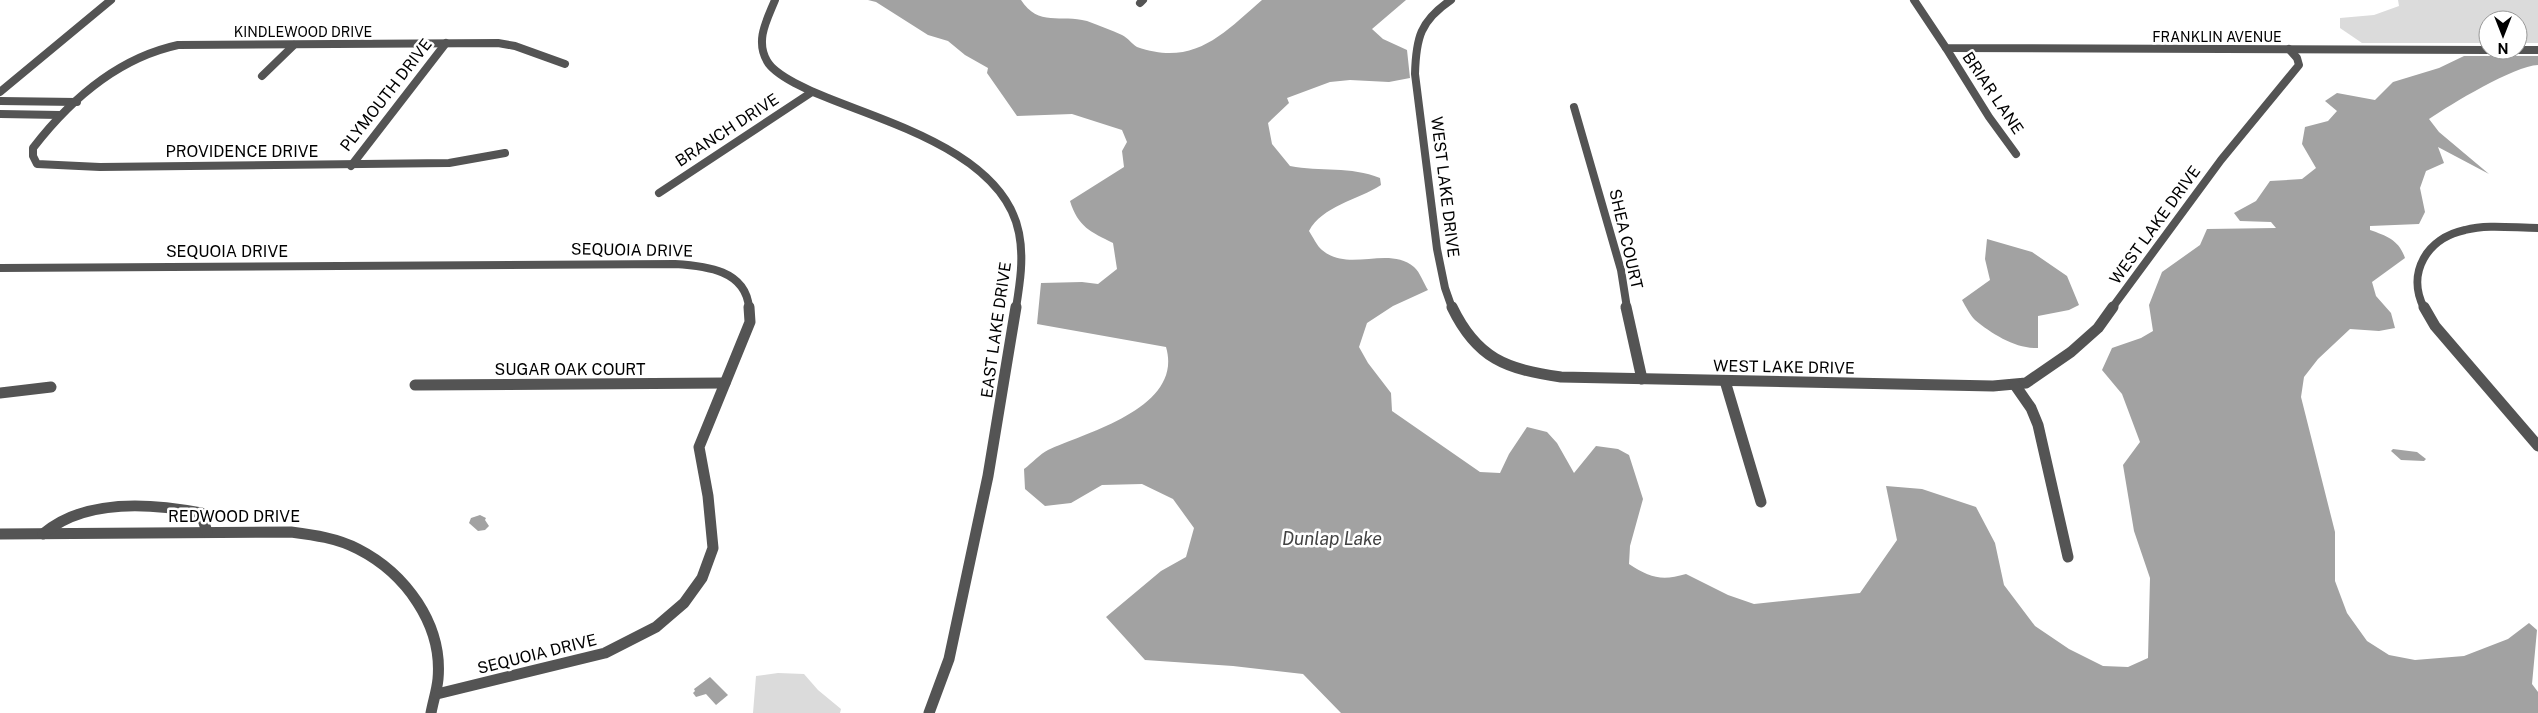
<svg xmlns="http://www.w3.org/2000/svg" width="2538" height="713" font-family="'Public Sans',sans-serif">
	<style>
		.green { fill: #dbdbdb }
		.water { fill: #a2a2a2 }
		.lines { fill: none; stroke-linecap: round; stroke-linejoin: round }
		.minor-far1 { stroke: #545454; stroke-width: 8 }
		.minor { stroke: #545454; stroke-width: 11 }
		.tertiary { stroke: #545454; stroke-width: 8 }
		.labels { text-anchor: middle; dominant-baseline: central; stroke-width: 5; stroke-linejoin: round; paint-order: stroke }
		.far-street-label { font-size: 14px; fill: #000; stroke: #fff }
		.street-label { font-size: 16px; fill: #000; stroke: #fff }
		.water-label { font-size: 18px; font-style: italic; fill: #434343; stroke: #fff }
	</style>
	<rect width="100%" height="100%" fill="#fff"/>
	<!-- green -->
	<g class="green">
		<polygon points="2398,0 2538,0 2538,43 2518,43 2518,20 2488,20 2488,43 2362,43 2340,28 2340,18 2374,15 2399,6"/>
		<polygon points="778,673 804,674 818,690 841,709 840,713 753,713 756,676"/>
	</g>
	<!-- water -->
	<g class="water">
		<path d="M868 0H1021C1038 27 1061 14 1087 21 1098 25 1111 30 1122 35 1128 38 1132 44 1137 47 1194 67 1223 34 1262 0H1406L1372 29 1383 39 1407 50 1410 78 1389 82 1350 80 1330 82 1287 98 1289 103 1268 123 1272 144 1290 166C1320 172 1351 166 1380 178L1381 185C1358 200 1322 206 1309 231 1313 237 1317 246 1322 250 1349 273 1388 245 1414 267 1420 272 1424 284 1428 290L1393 306 1367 323 1359 347 1368 363 1391 393 1392 411 1480 472 1500 473 1509 454 1527 427 1547 432 1557 443 1574 473 1596 446 1618 449 1629 455 1643 499 1630 546 1629 564C1650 578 1662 581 1686 574L1728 595 1754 604 1860 593 1897 540 1886 486 1922 489 1976 507 1995 543 2004 585 2035 626 2069 649 2103 666 2128 667 2148 658 2150 578 2134 531 2123 465 2140 442 2122 394 2102 370 2112 348 2141 338 2153 331 2149 305 2162 272 2200 245 2207 229 2276 228 2271 222 2240 221 2234 213 2256 201 2270 181 2302 179 2316 168 2302 144 2305 127 2328 121 2337 111 2325 101 2337 93 2375 100 2393 82 2439 68 2464 56H2538V65C2514 66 2451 104 2429 119L2439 132 2489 174 2438 147 2444 163 2426 171 2420 188 2425 212 2419 224 2370 226V230C2387 236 2399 240 2405 258L2372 282 2376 296 2391 313 2395 328 2379 331 2350 329 2318 359 2304 377 2301 397 2335 532V581L2347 613 2367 641 2389 655 2415 660 2464 656 2508 639 2529 623 2537 630 2532 684 2538 692V713H1341L1303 674 1233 666 1145 660 1106 617 1161 571 1186 557 1194 528 1173 499 1142 484 1102 485 1071 503 1045 506 1025 489 1024 469C1032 463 1040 454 1048 450 1087 432 1184 408 1166 347L1037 324 1041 283 1082 282 1098 284 1117 269 1113 243C1091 232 1078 227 1070 201L1124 167 1122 151 1127 142 1122 130 1072 114 1017 116 987 73 988 68 965 55 948 41 928 35 876 2Z"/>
		<path d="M1987 239 2032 252 2067 276 2079 305 2069 310 2038 316V348C2016 349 1992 334 1975 320 1970 315 1966 307 1962 300L1990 280 1985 259Z"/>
		<polygon points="2393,449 2417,452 2426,459 2424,461 2401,460 2391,451"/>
		<polygon points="480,515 486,518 485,520 489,526 485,530 478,531 469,523 471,518"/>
		<polygon points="710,677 728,695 716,705 706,694 696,697 693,693 695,691 694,689"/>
	</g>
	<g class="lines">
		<!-- minor-far1 -->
		<g class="minor-far1">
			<path d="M775 0C767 20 755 40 767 61 775 76 812 92 828 98 892 124 1004 155 1019 233 1024 258 1020 283 1016 308"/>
			<path d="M1451 0C1420 21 1416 38 1415 74L1437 249 1445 288 1452 308"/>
			<polyline points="1140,3 1143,0"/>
			<polyline points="1946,48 1989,117 2016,154"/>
			<polyline points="262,76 294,45"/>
			<polyline points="0,92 111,0"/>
			<polyline points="0,101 77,102"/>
			<polyline points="1574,107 1621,270 1627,308"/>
			<polyline points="0,114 60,115"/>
			<path d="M505 153 449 163 100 167 37 164 33 156V148C70 100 118 58 178 45L498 43 515 46 565 64"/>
			<polyline points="351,166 446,43"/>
			<polyline points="659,193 812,92"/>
			<path d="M0 268 675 264C706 266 746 270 749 308"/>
			<polyline points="2112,308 2221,160 2299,65 2297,58 2289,49"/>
			<path d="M2424 308C2406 273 2427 238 2465 230 2488 224 2514 228 2538 228"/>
		</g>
		<!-- minor -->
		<g class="minor">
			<path d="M1452 307C1477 359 1506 369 1561 377L1993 386 2026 383 2071 352 2098 328 2113 307"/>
			<polyline points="1626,307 1642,379"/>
			<polyline points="2424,307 2435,326 2538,446"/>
			<polyline points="1725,381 1761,502"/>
			<polyline points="415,385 725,383"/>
			<polyline points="2015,385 2031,408 2038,425 2068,557"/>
			<polyline points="0,393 51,387"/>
			<path d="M0 534 291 532C314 535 337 538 358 549 405 573 443 624 438 679 437 690 433 702 431 713"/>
			<path d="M43 534C84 499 150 503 201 513L207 532"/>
			<polyline points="437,694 605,653 656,627 684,603 702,578 713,548 708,496 699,447 750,322 749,307"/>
			<polyline points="929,713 949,659 988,476 1016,307"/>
		</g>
		<!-- tertiary -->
		<g class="tertiary">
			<polyline points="1914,0 1946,48 2488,50"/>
			<polyline points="2513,50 2538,50"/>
		</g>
	</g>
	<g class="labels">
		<!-- far-street labels -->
		<g class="far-street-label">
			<text x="303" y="32">KINDLEWOOD DRIVE</text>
			<text x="2217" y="37">FRANKLIN AVENUE</text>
		</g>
		<!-- street labels -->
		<g class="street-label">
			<text transform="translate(1993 93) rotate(56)">BRIAR LANE</text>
			<text transform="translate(386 95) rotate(-52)">PLYMOUTH DRIVE</text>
			<text transform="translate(727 130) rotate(-33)">BRANCH DRIVE</text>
			<text x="242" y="151">PROVIDENCE DRIVE</text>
			<text transform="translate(1445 187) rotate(83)">WEST LAKE DRIVE</text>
			<text transform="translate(2155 225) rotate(-54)">WEST LAKE DRIVE</text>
			<text transform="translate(1626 239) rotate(77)">SHEA COURT</text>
			<text transform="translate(632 250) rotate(1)">SEQUOIA DRIVE</text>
			<text x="227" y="251">SEQUOIA DRIVE</text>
			<text transform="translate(996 330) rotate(-82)">EAST LAKE DRIVE</text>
			<text transform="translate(1784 367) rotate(1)">WEST LAKE DRIVE</text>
			<text x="570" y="369">SUGAR OAK COURT</text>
			<text x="234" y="516">REDWOOD DRIVE</text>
			<text transform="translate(537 654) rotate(-14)">SEQUOIA DRIVE</text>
		</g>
		<!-- water labels -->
		<g class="water-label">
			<text x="1332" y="538">Dunlap Lake</text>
		</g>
	</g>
	<!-- north arrow -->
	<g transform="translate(2503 35) rotate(180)"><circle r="24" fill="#ffffff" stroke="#999999"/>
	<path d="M0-4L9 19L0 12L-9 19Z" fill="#000000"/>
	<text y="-8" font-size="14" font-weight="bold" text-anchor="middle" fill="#000000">N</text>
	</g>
</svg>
